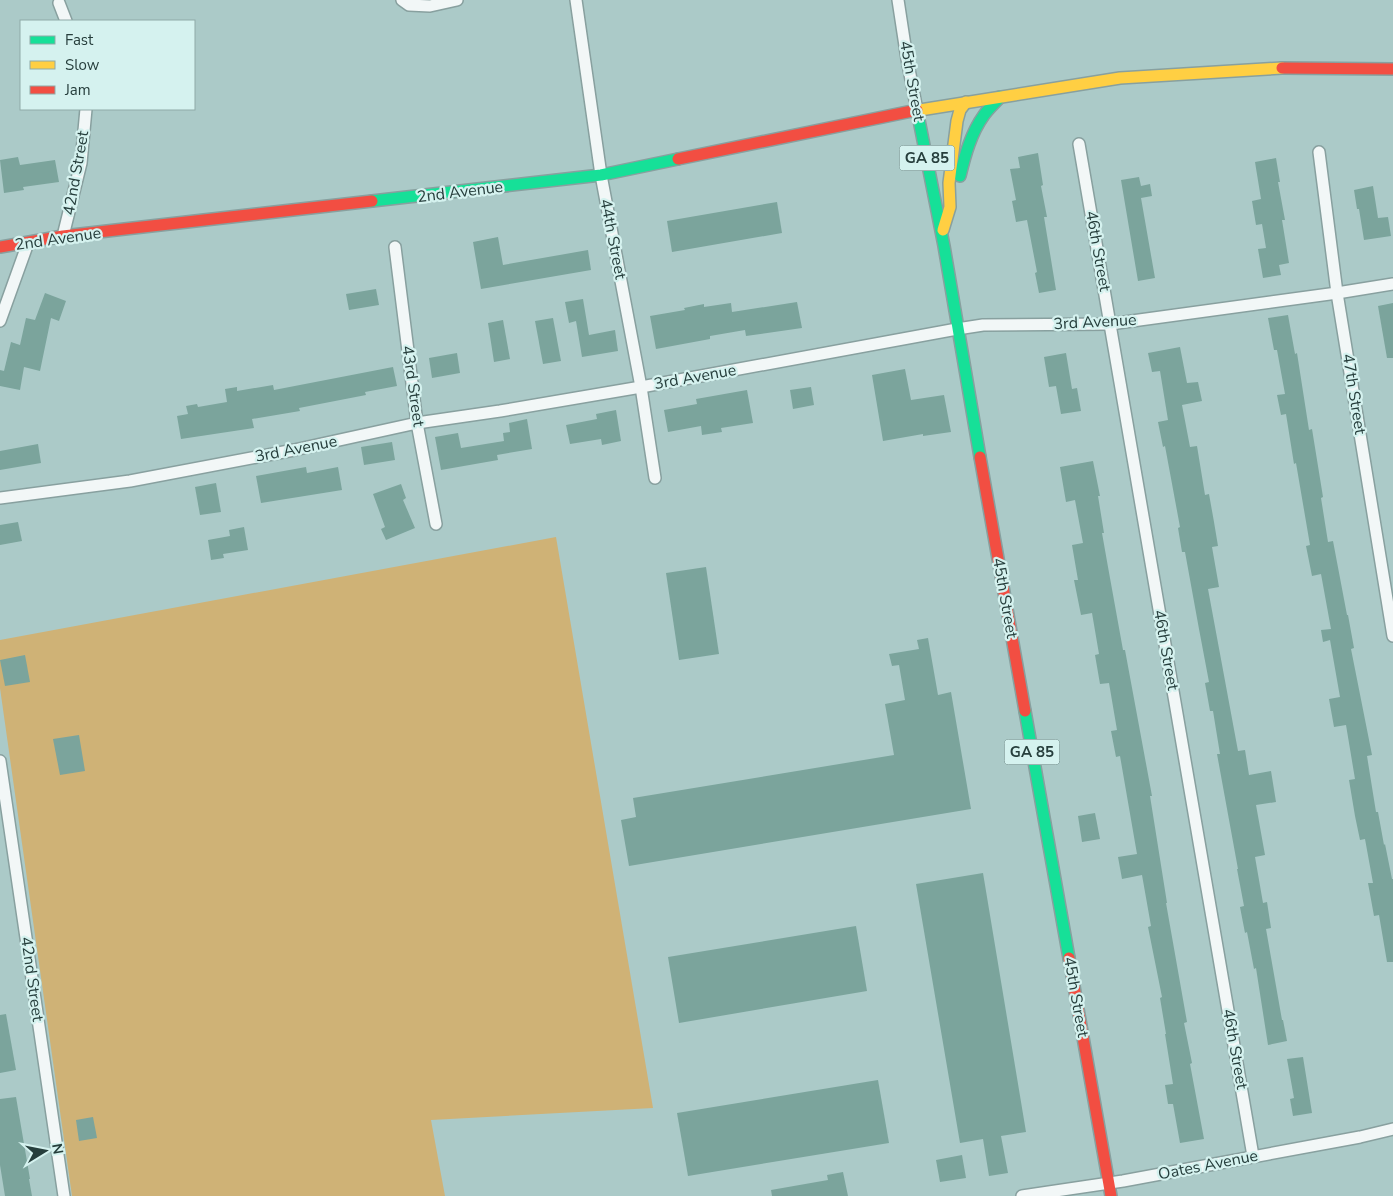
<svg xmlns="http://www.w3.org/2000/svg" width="1393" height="1196" font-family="'Nunito Sans',sans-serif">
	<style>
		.green { fill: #cfb276 }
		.building { fill: #7ba49c }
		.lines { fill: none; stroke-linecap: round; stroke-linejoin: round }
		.street-casing { stroke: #88a09f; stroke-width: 14 }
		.fast-casing { stroke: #88a09f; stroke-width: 14 }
		.slow-casing { stroke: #88a09f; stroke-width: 14 }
		.jam-casing { stroke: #88a09f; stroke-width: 14 }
		.street { stroke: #f2f7f7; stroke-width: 11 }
		.fast { stroke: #16e098; stroke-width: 11 }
		.slow { stroke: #ffcf43; stroke-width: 11 }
		.jam { stroke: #f24e42; stroke-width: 11 }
		.labels { text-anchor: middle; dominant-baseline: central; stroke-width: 4.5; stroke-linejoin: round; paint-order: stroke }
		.shield { fill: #d5f2ef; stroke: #5a7472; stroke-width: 1 }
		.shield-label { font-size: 15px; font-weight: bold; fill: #263e3c }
		.street-label { font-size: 16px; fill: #263e3c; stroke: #d5f2ef }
	</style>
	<rect width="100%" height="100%" fill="#abcac8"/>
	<!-- green -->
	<polygon class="green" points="556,537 653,1108 431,1120 445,1196 72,1196 0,688 0,640"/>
	<!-- building -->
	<g class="building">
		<polygon points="1038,153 1043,185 1041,186 1047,217 1044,217 1056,290 1039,293 1035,273 1037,272 1027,220 1016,222 1012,201 1016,200 1010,169 1020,168 1018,157"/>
		<polygon points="18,157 20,165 55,160 59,182 23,187 24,190 4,193 0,160"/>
		<polygon points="1276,158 1280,182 1278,182 1285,220 1282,220 1289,263 1279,265 1281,275 1263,278 1258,249 1266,248 1262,224 1256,225 1252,201 1261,199 1255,162"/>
		<polygon points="1139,177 1141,186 1150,184 1152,196 1141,198 1155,278 1138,281 1121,180"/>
		<polygon points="1373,186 1378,218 1388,217 1391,236 1364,240 1359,209 1357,209 1354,190"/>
		<polygon points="777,202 782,233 672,252 667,221"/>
		<polygon points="498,237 503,265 588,250 591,270 481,289 473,242"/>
		<polygon points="376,289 379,305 349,310 346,294"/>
		<polygon points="45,293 66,301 59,321 51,318 40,371 24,367 20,390 0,386 0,370 4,371 11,342 20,345 26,318 35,320"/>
		<polygon points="583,299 589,335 615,330 618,351 582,357 576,321 569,323 565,302"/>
		<polygon points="797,302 802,328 746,336 745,330 710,336 710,339 656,349 650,316 685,310 684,308 704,304 704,307 731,303 732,312"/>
		<polygon points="1393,303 1393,358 1387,358 1378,306"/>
		<polygon points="1288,315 1295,354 1297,353 1309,430 1312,429 1323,497 1321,498 1328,542 1333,541 1347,615 1348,615 1354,648 1351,649 1372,755 1367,756 1376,812 1378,812 1384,845 1385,844 1392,879 1393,879 1393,962 1387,962 1379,915 1374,916 1368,883 1373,883 1365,839 1360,840 1355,816 1349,780 1355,779 1346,725 1334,727 1329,699 1340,697 1330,640 1323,642 1321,630 1331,629 1321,574 1312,576 1306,546 1310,545 1296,463 1294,464 1286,414 1281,415 1277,395 1285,394 1277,350 1274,350 1268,318"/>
		<polygon points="553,318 561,361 543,364 535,321"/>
		<polygon points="503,320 510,359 494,362 488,323"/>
		<polygon points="1180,347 1187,383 1198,382 1202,401 1182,405 1190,447 1197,446 1205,495 1209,494 1214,522 1218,546 1212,547 1219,587 1208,589 1238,751 1245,750 1249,775 1271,771 1276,802 1256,805 1265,855 1255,857 1263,903 1267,902 1271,928 1266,929 1282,1020 1283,1020 1287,1041 1268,1045 1256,968 1254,969 1247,932 1245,933 1240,907 1244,906 1237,869 1238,869 1217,754 1220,754 1213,711 1210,711 1205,683 1209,682 1199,629 1185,552 1182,552 1178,528 1180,527 1165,446 1163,447 1158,422 1168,420 1160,371 1152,372 1148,353"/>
		<polygon points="457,353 460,373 432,378 429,358"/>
		<polygon points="1066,353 1072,389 1077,388 1081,411 1061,414 1056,386 1049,387 1044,357"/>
		<polygon points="393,367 397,386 365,392 366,395 299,408 300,411 252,419 254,428 181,439 177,416 188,414 186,406 197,404 198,407 227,402 225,389 237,387 237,391 273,385 274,390"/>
		<polygon points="905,369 911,400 944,395 951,432 923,436 923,434 883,441 872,375"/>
		<polygon points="811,387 814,405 793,409 790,390"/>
		<polygon points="747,390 753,423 721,428 722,432 702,435 701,426 668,432 664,410 697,404 696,399"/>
		<polygon points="616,410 621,441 602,445 601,439 570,444 566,425 597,419 596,414"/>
		<polygon points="527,419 532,449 497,455 498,460 441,470 435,437 458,433 461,448 504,441 503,433 510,432 509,423"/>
		<polygon points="392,442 395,460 364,465 361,447"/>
		<polygon points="38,444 41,463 0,470 0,451"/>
		<polygon points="1093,461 1100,496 1098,496 1104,533 1102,533 1108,567 1123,650 1125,650 1152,796 1150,796 1167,903 1166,903 1187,1022 1184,1023 1192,1063 1190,1064 1204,1139 1180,1143 1173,1104 1168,1104 1165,1085 1173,1084 1165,1034 1166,1034 1160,998 1162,997 1148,927 1151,926 1142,875 1122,879 1118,857 1137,854 1120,756 1116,757 1111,731 1117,730 1109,683 1100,684 1095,655 1099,654 1092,613 1081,615 1074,580 1078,580 1072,545 1083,543 1075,500 1066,502 1060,467"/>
		<polygon points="306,467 307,473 338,467 342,490 261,503 256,476"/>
		<polygon points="216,483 221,512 200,515 195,487"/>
		<polygon points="401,484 406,498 403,500 415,528 386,540 381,529 385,527 373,494"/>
		<polygon points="18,522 22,541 0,545 0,525"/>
		<polygon points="244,527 248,550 223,554 224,558 211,560 208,540 230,536 229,530"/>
		<polygon points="706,567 719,654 679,660 666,573"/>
		<polygon points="928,638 938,695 951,692 971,809 629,866 621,820 636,817 633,798 894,755 885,704 905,700 899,665 892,666 889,654 919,649 917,640"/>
		<polygon points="25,655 30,682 5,686 0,660"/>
		<polygon points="79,735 85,771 60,775 53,739"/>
		<polygon points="1095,813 1100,839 1082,842 1078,816"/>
		<polygon points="983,873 1026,1132 1001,1136 1008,1173 989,1176 983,1139 960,1143 916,884"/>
		<polygon points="856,926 867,991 679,1023 668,957"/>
		<polygon points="6,1014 16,1070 0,1073 0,1015"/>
		<polygon points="1303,1057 1312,1113 1293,1116 1290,1099 1294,1098 1287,1059"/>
		<polygon points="878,1080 889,1143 688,1176 677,1113"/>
		<polygon points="16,1097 30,1179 29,1179 32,1196 5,1196 0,1165 0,1099"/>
		<polygon points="93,1117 97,1138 79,1141 76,1120"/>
		<polygon points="962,1155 966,1178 940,1182 936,1160"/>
		<polygon points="843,1172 848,1196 772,1196 771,1190 828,1180 827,1175"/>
	</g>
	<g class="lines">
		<defs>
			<g id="street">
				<polyline points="402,0 409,5 430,6 457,0"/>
				<polyline points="576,0 601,175 641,387 655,478"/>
				<polyline points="898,0 907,59 917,110"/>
				<polyline points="59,3 66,21"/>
				<polyline points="1079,144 1253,1156"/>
				<polyline points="1319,152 1337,293 1393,636"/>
				<polyline points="63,236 81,163 86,109"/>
				<polyline points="395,247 417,423 436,524"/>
				<polyline points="0,321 28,243"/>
				<polyline points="0,498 130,481 294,450 417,423 500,411 641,387 957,329 983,325 1110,324 1337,293 1393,284"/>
				<polyline points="0,761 64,1196"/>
				<polyline points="1022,1196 1123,1181 1360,1137 1393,1129"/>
			</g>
			<g id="fast">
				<polyline points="920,110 917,110 944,246 980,457"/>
				<path d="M960 176C965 155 971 133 984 115 989 108 995 103 1000 97"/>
				<polyline points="372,201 601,175 678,159"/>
				<polyline points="1025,711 1069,958"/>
			</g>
			<g id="slow">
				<polyline points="920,110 1120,78 1282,68"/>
				<polyline points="943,230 950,207 949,183 957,121 960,110 966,102"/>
			</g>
			<g id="jam">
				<polyline points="1282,68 1393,69"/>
				<polyline points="678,159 917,110"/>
				<polyline points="0,247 63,236 372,201"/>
				<polyline points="980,457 1025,711"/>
				<polyline points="1069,958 1111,1196"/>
			</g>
		</defs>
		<!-- street casing -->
		<use href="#street" class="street-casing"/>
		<!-- fast casing -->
		<use href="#fast" class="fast-casing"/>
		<!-- slow casing -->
		<use href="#slow" class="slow-casing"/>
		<!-- jam casing -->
		<use href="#jam" class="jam-casing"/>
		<!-- street -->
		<use href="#street" class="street"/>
		<!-- fast -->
		<use href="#fast" class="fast"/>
		<!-- slow -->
		<use href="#slow" class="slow"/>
		<!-- jam -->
		<use href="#jam" class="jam"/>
	</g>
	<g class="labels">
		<!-- shield labels -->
		<g class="shield">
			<rect x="899.5" y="145.5" width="55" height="25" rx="4"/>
			<rect x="1004.5" y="739.5" width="55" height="25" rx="4"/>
		</g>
		<g class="shield-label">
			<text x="927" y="158">GA 85</text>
			<text x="1032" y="752">GA 85</text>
		</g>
		<!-- street labels -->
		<g class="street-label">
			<text transform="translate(912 81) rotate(80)">45th Street</text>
			<text transform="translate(76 173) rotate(-80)">42nd Street</text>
			<text transform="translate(460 192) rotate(-7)">2nd Avenue</text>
			<text transform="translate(58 239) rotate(-8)">2nd Avenue</text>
			<text transform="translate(613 239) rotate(79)">44th Street</text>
			<text transform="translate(1098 251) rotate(80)">46th Street</text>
			<text transform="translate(1095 322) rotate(-3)">3rd Avenue</text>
			<text transform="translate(695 377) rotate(-10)">3rd Avenue</text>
			<text transform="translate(413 386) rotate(82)">43rd Street</text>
			<text transform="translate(1354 394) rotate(81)">47th Street</text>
			<text transform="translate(296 449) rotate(-11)">3rd Avenue</text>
			<text transform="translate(1005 598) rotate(80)">45th Street</text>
			<text transform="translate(1166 650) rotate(80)">46th Street</text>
			<text transform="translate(32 979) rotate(82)">42nd Street</text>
			<text transform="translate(1076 997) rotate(80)">45th Street</text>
			<text transform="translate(1235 1049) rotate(80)">46th Street</text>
			<text transform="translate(1208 1165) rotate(-11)">Oates Avenue</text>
		</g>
	</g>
	<!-- legend -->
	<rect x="20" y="20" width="175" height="90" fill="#d5f2ef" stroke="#8faaa7"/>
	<rect x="30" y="36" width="25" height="8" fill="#16e098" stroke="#8faaa7"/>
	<text x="65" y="45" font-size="15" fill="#263e3c">Fast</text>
	<rect x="30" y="61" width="25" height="8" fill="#ffcf43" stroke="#8faaa7"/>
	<text x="65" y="70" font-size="15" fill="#263e3c">Slow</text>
	<rect x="30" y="86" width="25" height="8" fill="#f24e42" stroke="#8faaa7"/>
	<text x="65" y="95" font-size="15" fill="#263e3c">Jam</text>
	<!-- north arrow -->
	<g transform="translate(45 1151) rotate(80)" stroke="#d5f2ef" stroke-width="4" paint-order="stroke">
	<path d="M0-4L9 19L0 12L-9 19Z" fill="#263e3c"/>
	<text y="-8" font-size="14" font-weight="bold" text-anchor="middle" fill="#263e3c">N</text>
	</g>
</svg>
